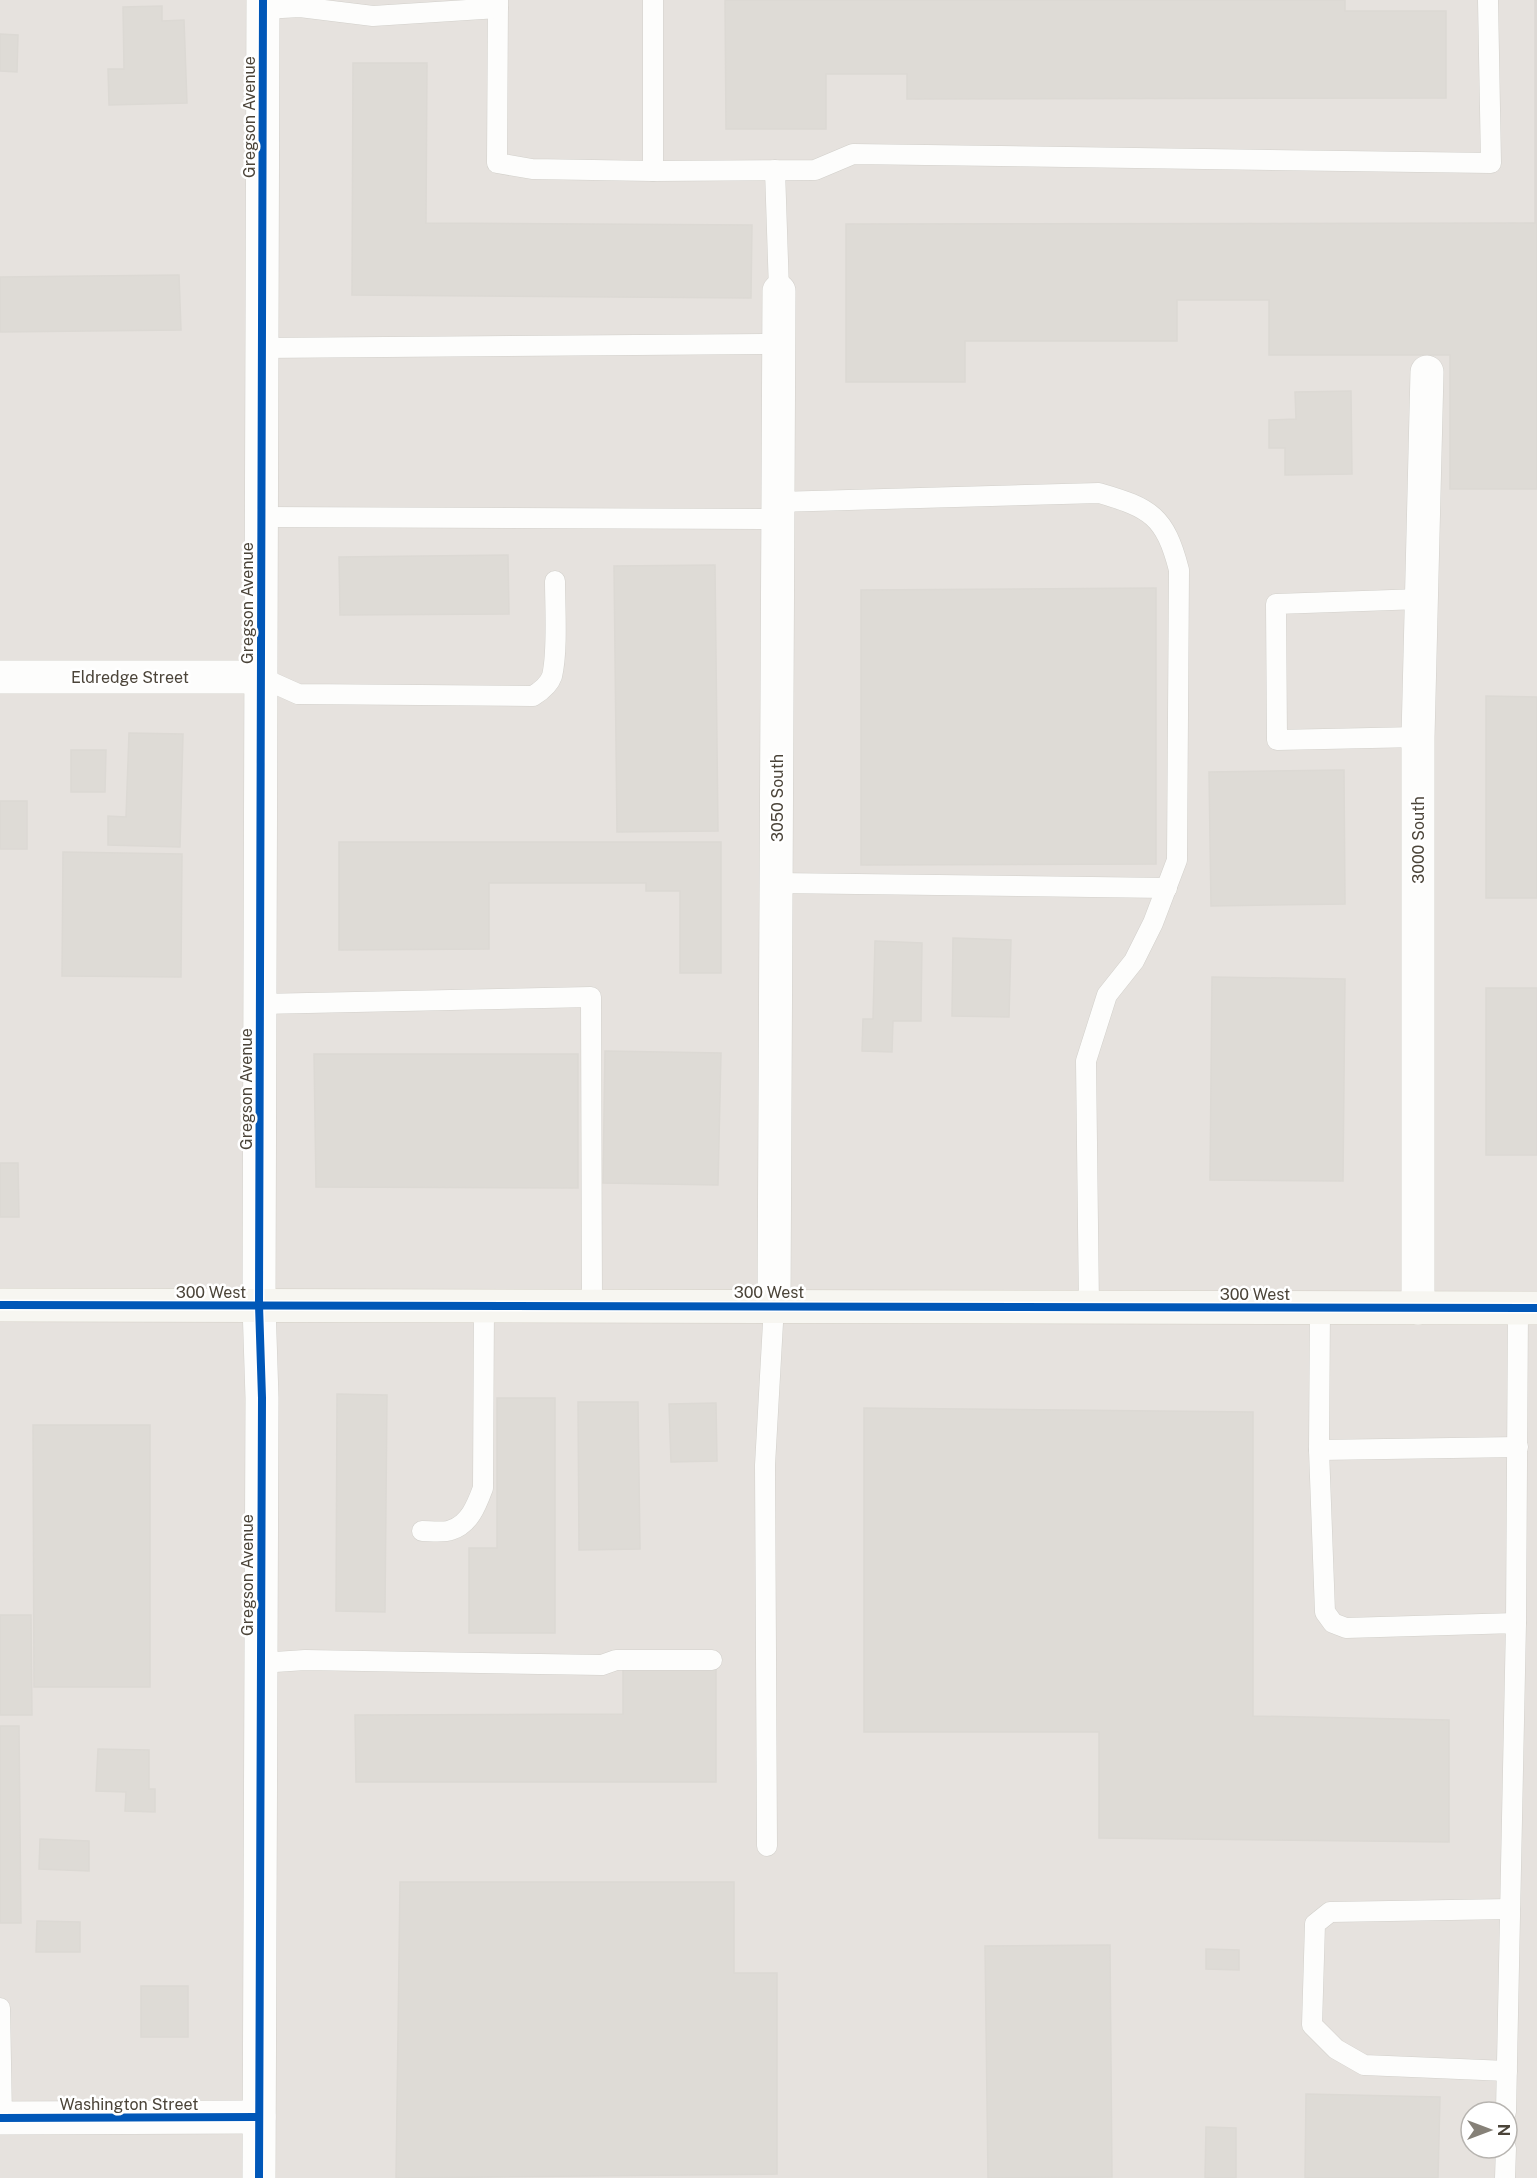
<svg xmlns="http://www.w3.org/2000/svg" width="1537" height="2178" font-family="'Public Sans',sans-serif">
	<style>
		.industrial { fill: #e6e2de; fill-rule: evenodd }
		.building { fill: #dedbd6; stroke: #dcd9d4; stroke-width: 1.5 }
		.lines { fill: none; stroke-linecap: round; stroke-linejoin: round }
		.lane-casing { stroke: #d2d0cb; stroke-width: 21 }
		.street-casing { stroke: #d2d0cb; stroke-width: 34 }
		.secondary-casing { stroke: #d3cfc5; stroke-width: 34 }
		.lane { stroke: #fdfdfc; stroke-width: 20 }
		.street { stroke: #fdfdfc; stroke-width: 33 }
		.secondary { stroke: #f7f6f1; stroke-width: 33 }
		.cycleway-casing { stroke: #fff; stroke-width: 11 }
		.cycleway { stroke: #0057b8; stroke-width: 8 }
		.labels { text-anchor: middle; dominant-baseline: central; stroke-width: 5; stroke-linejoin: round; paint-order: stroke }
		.street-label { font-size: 16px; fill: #4b4439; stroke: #fff }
	</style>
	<rect width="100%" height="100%" fill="#f4f2ee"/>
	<!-- industrial -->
	<path class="industrial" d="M0 0H1537V2178H0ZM1471 2112H1507V2148H1471Z"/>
	<!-- building -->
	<g class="building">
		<polygon points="725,0 1345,0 1345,11 1446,11 1446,98 907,99 907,74 826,74 826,129 726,129"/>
		<polygon points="1535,0 1537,0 1537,489 1450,489 1450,355 1269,355 1269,300 1177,300 1177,341 965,341 965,382 846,382 846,224 1535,223"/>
		<polygon points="162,6 162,21 184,20 187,103 109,105 108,69 124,69 123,7"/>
		<polygon points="0,34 18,35 17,72 0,71"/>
		<polygon points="353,63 427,63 426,223 752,225 751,298 352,295"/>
		<polygon points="179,275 181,330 0,332 0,277"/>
		<polygon points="1351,391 1352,474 1285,475 1285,448 1269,448 1269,420 1296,419 1295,392"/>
		<polygon points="508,555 509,614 340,615 339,557"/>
		<polygon points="715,565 718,831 617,832 614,566"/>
		<polygon points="1156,588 1156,864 861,865 861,590"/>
		<polygon points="1486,696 1537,697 1537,898 1486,898"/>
		<polygon points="129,733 183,734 180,847 108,845 108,816 126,817"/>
		<polygon points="71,750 106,750 105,792 71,792"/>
		<polygon points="1344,770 1345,904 1211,906 1209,772"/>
		<rect x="0" y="801" width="27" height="48"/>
		<polygon points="339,842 721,842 721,973 680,973 680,891 646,891 646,883 489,883 489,949 339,950"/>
		<polygon points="63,852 182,854 181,977 62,976"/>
		<polygon points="953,938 1011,940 1009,1017 952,1016"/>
		<polygon points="875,941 922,943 921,1021 893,1021 892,1052 862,1051 863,1019 873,1019"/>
		<polygon points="1212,977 1345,979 1343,1181 1210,1180"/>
		<rect x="1486" y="988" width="51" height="167"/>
		<polygon points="605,1051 721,1053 718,1185 603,1183"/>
		<polygon points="314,1054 578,1054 578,1188 316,1187"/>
		<polygon points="0,1163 18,1163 19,1217 0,1217"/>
		<polygon points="337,1394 387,1395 385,1612 336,1611"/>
		<polygon points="497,1398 555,1398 555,1633 469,1633 469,1548 497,1548"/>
		<polygon points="578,1402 638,1402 640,1549 579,1550"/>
		<polygon points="716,1403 717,1461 671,1462 669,1404"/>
		<polygon points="864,1408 1253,1412 1253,1716 1449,1720 1449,1842 1099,1838 1099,1732 864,1732"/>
		<polygon points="33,1425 150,1425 150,1687 34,1687"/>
		<polygon points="0,1615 31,1615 32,1715 0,1715"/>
		<polygon points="623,1665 716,1665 716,1782 356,1782 355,1715 623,1714"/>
		<polygon points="0,1726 19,1726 21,1923 0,1923"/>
		<polygon points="98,1749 149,1750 149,1789 155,1789 155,1812 125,1811 126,1792 96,1791"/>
		<polygon points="40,1839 89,1841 89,1871 39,1869"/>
		<polygon points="400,1882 734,1882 734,1973 777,1973 777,2174 396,2178"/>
		<polygon points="37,1921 80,1922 80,1952 36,1952"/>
		<polygon points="1110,1945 1112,2177 988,2178 985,1946"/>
		<polygon points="1206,1949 1239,1950 1239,1970 1206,1969"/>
		<rect x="141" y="1986" width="47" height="51"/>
		<polygon points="1306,2094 1440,2097 1438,2178 1305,2178"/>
		<polygon points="1206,2127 1236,2128 1236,2178 1205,2178"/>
	</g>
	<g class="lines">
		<defs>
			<g id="lane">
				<polyline points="498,0 497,163 532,169 653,171 815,170 853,154 1491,163 1488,0"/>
				<polyline points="653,0 653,171"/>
				<polyline points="263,9 300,7 373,16 498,8"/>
				<polyline points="775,170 779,291"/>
				<polyline points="262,348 779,344"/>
				<path d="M777 502 1099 493C1151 508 1165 516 1179 570L1177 860 1153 923 1134 961 1107 995 1086 1061 1089 1307"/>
				<polyline points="261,517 777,519"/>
				<path d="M260 677 298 694 533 696C541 691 549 685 552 676 558 652 555 606 555 581"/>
				<polyline points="1418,737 1277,740 1276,604 1421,599"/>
				<polyline points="776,883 1167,888"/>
				<polyline points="260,1004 591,997 592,1305"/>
				<polyline points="1320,1308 1319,1450 1325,1612 1333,1623 1346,1628 1516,1623 1506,2112"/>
				<polyline points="1319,1450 1518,1447"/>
				<path d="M422 1531C430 1531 443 1533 451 1530 470 1524 477 1504 483 1488L484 1305"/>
				<polyline points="1516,1623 1518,1308"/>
				<polyline points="260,1663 305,1660 602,1665 616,1660 712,1660"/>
				<polyline points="767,1846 765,1465 774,1305"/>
				<polyline points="0,2008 2,2118"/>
				<polyline points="1507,2071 1364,2065 1336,2049 1312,2025 1315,1924 1330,1912 1510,1909"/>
				<polyline points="1505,2178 1506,2148"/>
			</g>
			<g id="street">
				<polyline points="0,677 260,677"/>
				<polyline points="774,1305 779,291"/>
				<polyline points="1418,1308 1418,737 1427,372"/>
				<polyline points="0,2118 259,2117"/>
				<polyline points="259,2178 262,1398 259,1305 263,0"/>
			</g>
			<polyline id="secondary" points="0,1305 1537,1308"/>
		</defs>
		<!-- lane casing -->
		<use href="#lane" class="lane-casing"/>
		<!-- street casing -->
		<use href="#street" class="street-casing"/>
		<!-- secondary casing -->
		<use href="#secondary" class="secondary-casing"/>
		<!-- lane -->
		<use href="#lane" class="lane"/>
		<!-- street -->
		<use href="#street" class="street"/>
		<!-- secondary -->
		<use href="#secondary" class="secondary"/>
		<defs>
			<g id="cycleway">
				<polyline points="0,1305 1537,1308"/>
				<polyline points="0,2118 259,2117"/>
				<polyline points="259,2178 262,1398 259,1305 263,0"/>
			</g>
		</defs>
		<!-- cycleway casing -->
		<use href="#cycleway" class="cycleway-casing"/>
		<!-- cycleway -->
		<use href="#cycleway" class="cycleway"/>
	</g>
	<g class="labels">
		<!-- street labels -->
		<g class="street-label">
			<text transform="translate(249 117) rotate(-90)">Gregson Avenue</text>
			<text transform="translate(247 603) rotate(-90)">Gregson Avenue</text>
			<text x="130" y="677">Eldredge Street</text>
			<text transform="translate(777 798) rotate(-90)">3050 South</text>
			<text transform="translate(1418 840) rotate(-90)">3000 South</text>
			<text transform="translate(246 1089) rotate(-90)">Gregson Avenue</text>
			<text x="211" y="1292">300 West</text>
			<text x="769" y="1292">300 West</text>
			<text x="1255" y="1294">300 West</text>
			<text transform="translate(247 1575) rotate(-90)">Gregson Avenue</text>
			<text x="129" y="2104">Washington Street</text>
		</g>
	</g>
	<!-- north arrow -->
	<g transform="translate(1489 2130) rotate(90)"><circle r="28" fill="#ffffff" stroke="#b7b4b0" stroke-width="1.5"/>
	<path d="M0-4.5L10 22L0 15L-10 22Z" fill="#868178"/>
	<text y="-9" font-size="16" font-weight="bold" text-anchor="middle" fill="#4b4439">N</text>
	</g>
</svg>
